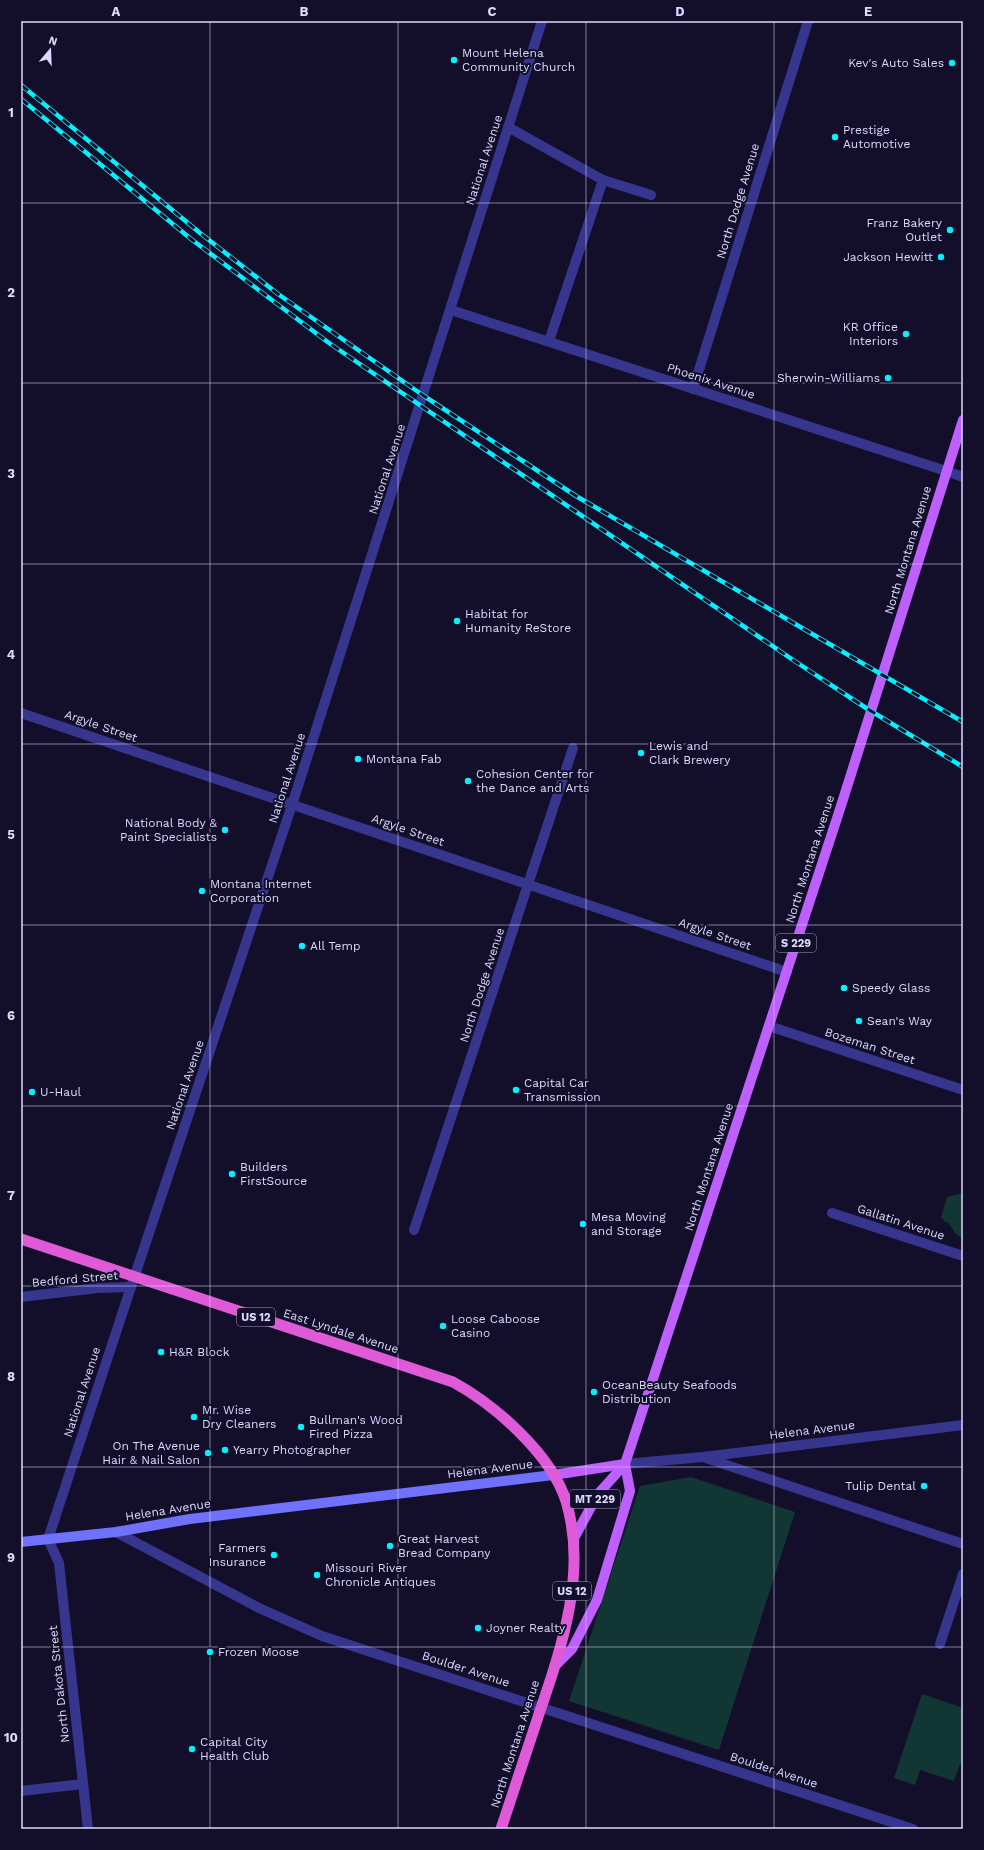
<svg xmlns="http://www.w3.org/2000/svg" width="984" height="1850" font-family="'Work Sans',sans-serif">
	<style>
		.green { fill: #113633 }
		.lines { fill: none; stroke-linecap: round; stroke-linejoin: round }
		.minor { stroke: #37368e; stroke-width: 10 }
		.tertiary { stroke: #37368e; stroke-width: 10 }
		.secondary { stroke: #7072ff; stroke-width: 10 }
		.primary { stroke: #be60ff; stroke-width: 10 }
		.trunk { stroke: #de5ad6; stroke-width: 11 }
		.rail-casing { stroke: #05efff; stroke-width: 4.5 }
		.rail { stroke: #130f2b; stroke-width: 3; stroke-dasharray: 9; stroke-linecap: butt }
		.grid { fill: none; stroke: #dcd9ff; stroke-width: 1; stroke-opacity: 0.55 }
		.poi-dot { fill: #05efff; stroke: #130f2b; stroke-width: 1.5 }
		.labels { text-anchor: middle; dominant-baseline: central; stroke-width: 4; stroke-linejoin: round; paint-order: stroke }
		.shield { fill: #130f2b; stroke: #a09cbf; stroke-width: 1 }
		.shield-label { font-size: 11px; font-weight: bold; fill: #dcd9ff }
		.poi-label { font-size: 12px; fill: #dcd9ff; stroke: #130f2b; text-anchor: start }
		.street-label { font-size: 12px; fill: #dcd9ff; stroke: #130f2b }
		.neatline { fill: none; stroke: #dcd9ff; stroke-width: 1.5 }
		.grid-label { font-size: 13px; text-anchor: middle; font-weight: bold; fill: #dcd9ff }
	</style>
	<rect width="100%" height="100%" fill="#130f2b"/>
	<!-- green -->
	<g class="green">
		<polygon points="963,1193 963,1239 955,1233 948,1222 945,1222 941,1217 947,1197"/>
		<polygon points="691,1477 795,1512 719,1750 569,1701 640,1486"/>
		<polygon points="922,1694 963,1708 963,1764 960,1764 954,1781 920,1770 915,1785 894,1778"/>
	</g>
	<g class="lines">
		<!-- minor -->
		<g class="minor">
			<polyline points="508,127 603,180 651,195"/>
			<polyline points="451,310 946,471"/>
			<polyline points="549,341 603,180"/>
			<polyline points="693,389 808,21"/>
			<polyline points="21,713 787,972"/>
			<polyline points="769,1026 963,1090"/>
			<polyline points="832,1213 963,1256"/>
			<polyline points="414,1230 573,748"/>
			<polyline points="21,1297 98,1288 131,1287"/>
			<polyline points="703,1457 963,1544"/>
			<polyline points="116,1532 259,1608 322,1636 913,1829"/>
			<polyline points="940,1644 963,1574"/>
			<polyline points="21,1791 83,1784"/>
			<polyline points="88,1829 59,1563 48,1539 131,1287 292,805 542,21"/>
		</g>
		<!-- tertiary -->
		<g class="tertiary">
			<polyline points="946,471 963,477"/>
			<polyline points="625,1464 703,1457 963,1425"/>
		</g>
		<!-- secondary -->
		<polyline class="secondary" points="21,1542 116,1532 190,1519 553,1475"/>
		<!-- primary -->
		<g class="primary">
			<polyline points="553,1475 625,1464"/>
			<polyline points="573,1540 598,1494 625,1464 840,809 963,420"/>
			<polyline points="554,1667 572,1649 597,1600 630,1491 625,1464"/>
		</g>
		<!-- trunk -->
		<path class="trunk" d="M21 1239 453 1382C495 1405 551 1454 566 1501 588 1573 561 1649 538 1717 526 1754 513 1792 501 1829"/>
		<defs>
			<g id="rail">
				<polyline points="21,85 200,233 278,294 424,396 576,496 963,722"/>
				<polyline points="21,99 191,239 329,343 793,660 866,708 963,767"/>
			</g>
		</defs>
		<!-- rail casing -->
		<use href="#rail" class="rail-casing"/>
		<!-- rail -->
		<use href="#rail" class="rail"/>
	</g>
	<!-- grid -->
	<path class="grid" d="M210 21V1829M398 21V1829M586 21V1829M774 21V1829M21 203H963M21 383H963M21 564H963M21 744H963M21 925H963M21 1106H963M21 1286H963M21 1467H963M21 1647H963"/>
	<!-- markers -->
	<g class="poi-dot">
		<circle cx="454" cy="60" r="4"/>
		<circle cx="952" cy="63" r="4"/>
		<circle cx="835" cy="137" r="4"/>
		<circle cx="950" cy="230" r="4"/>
		<circle cx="941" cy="257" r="4"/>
		<circle cx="906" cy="334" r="4"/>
		<circle cx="888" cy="378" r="4"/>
		<circle cx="457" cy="621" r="4"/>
		<circle cx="641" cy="753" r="4"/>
		<circle cx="358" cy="759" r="4"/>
		<circle cx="468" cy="781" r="4"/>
		<circle cx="225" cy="830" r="4"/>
		<circle cx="202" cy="891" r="4"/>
		<circle cx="302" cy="946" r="4"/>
		<circle cx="844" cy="988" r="4"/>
		<circle cx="859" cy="1021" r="4"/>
		<circle cx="516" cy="1090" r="4"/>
		<circle cx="32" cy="1092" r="4"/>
		<circle cx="232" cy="1174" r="4"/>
		<circle cx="583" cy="1224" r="4"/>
		<circle cx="443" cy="1326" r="4"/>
		<circle cx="161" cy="1352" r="4"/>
		<circle cx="594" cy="1392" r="4"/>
		<circle cx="194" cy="1417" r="4"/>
		<circle cx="301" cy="1427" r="4"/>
		<circle cx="225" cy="1450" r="4"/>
		<circle cx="208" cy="1453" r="4"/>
		<circle cx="924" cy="1486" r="4"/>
		<circle cx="390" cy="1546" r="4"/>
		<circle cx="274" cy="1555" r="4"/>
		<circle cx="317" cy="1575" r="4"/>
		<circle cx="478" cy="1628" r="4"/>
		<circle cx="210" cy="1652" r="4"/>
		<circle cx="192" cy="1749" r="4"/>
	</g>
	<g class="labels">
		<!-- shield labels -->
		<g class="shield">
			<rect x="776" y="934" width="40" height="18" rx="3"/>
			<rect x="237" y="1308" width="38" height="18" rx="3"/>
			<rect x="570" y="1490" width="50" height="18" rx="3"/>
			<rect x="553" y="1582" width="38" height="18" rx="3"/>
		</g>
		<g class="shield-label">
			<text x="796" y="943">S 229</text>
			<text x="256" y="1317">US 12</text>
			<text x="595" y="1499">MT 229</text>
			<text x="572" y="1591">US 12</text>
		</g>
		<!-- poi labels -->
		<g class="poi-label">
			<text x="462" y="53">Mount Helena<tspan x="462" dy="14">Community Church</tspan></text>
			<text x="944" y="63" text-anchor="end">Kev's Auto Sales</text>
			<text x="843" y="130">Prestige<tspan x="843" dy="14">Automotive</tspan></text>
			<text x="942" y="223" text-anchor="end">Franz Bakery<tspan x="942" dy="14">Outlet</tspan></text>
			<text x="933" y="257" text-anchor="end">Jackson Hewitt</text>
			<text x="898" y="327" text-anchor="end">KR Office<tspan x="898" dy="14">Interiors</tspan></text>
			<text x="880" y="378" text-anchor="end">Sherwin-Williams</text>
			<text x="465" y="614">Habitat for<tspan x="465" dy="14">Humanity ReStore</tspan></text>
			<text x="649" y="746">Lewis and<tspan x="649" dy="14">Clark Brewery</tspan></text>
			<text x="366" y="759">Montana Fab</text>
			<text x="476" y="774">Cohesion Center for<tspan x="476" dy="14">the Dance and Arts</tspan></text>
			<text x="217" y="823" text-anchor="end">National Body &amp;<tspan x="217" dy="14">Paint Specialists</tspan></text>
			<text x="210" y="884">Montana Internet<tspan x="210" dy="14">Corporation</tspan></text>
			<text x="310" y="946">All Temp</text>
			<text x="852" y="988">Speedy Glass</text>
			<text x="867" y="1021">Sean's Way</text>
			<text x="524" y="1083">Capital Car<tspan x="524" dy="14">Transmission</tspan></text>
			<text x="40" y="1092">U-Haul</text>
			<text x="240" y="1167">Builders<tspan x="240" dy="14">FirstSource</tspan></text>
			<text x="591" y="1217">Mesa Moving<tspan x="591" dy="14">and Storage</tspan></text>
			<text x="451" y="1319">Loose Caboose<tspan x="451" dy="14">Casino</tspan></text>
			<text x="169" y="1352">H&amp;R Block</text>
			<text x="602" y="1385">OceanBeauty Seafoods<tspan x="602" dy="14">Distribution</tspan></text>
			<text x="202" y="1410">Mr. Wise<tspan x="202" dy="14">Dry Cleaners</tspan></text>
			<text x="309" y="1420">Bullman's Wood<tspan x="309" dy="14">Fired Pizza</tspan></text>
			<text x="200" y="1446" text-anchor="end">On The Avenue<tspan x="200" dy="14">Hair &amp; Nail Salon</tspan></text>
			<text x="233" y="1450">Yearry Photographer</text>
			<text x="916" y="1486" text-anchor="end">Tulip Dental</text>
			<text x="398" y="1539">Great Harvest<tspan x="398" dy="14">Bread Company</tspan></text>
			<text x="266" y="1548" text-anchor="end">Farmers<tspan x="266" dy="14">Insurance</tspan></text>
			<text x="325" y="1568">Missouri River<tspan x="325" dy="14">Chronicle Antiques</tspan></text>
			<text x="486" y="1628">Joyner Realty</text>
			<text x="218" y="1652">Frozen Moose</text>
			<text x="200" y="1742">Capital City<tspan x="200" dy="14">Health Club</tspan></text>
		</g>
		<!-- street labels -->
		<g class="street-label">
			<text transform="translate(484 160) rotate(-72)">National Avenue</text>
			<text transform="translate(738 201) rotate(-73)">North Dodge Avenue</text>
			<text transform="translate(711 381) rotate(18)">Phoenix Avenue</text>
			<text transform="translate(387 469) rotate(-72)">National Avenue</text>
			<text transform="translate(908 550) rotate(-73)">North Montana Avenue</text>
			<text transform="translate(101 726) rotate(19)">Argyle Street</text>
			<text transform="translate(287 778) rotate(-72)">National Avenue</text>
			<text transform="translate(408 830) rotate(19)">Argyle Street</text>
			<text transform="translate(810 859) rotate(-72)">North Montana Avenue</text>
			<text transform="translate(715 934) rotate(19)">Argyle Street</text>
			<text transform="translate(482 985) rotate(-72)">North Dodge Avenue</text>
			<text transform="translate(870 1046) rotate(18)">Bozeman Street</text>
			<text transform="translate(185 1085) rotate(-71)">National Avenue</text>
			<text transform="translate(709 1167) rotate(-72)">North Montana Avenue</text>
			<text transform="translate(901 1222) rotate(18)">Gallatin Avenue</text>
			<text transform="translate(75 1279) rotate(-5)">Bedford Street</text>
			<text transform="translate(341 1331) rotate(18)">East Lyndale Avenue</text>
			<text transform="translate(82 1392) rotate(-72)">National Avenue</text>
			<text transform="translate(812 1430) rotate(-7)">Helena Avenue</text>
			<text transform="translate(490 1469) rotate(-7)">Helena Avenue</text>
			<text transform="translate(168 1510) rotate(-9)">Helena Avenue</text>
			<text transform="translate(466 1669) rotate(18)">Boulder Avenue</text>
			<text transform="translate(59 1684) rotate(-96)">North Dakota Street</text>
			<text transform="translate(515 1744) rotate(-72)">North Montana Avenue</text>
			<text transform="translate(774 1770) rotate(18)">Boulder Avenue</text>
		</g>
	</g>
	<!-- border -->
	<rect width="984" height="1850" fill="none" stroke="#130f2b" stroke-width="44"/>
	<!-- north arrow -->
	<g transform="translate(50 50) rotate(19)" stroke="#130f2b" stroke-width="3" paint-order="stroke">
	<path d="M0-3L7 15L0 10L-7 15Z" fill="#dcd9ff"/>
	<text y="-6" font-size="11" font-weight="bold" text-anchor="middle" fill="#dcd9ff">N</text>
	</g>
	<rect x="22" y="22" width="940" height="1806" class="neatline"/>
	<g class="grid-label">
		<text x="116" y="16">A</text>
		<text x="304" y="16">B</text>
		<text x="492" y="16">C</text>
		<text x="680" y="16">D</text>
		<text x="868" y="16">E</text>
		<text x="11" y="117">1</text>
		<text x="11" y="297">2</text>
		<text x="11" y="478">3</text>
		<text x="11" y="659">4</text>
		<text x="11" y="839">5</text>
		<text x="11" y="1020">6</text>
		<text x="11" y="1200">7</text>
		<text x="11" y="1381">8</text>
		<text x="11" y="1562">9</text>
		<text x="11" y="1742">10</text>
	</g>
</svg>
